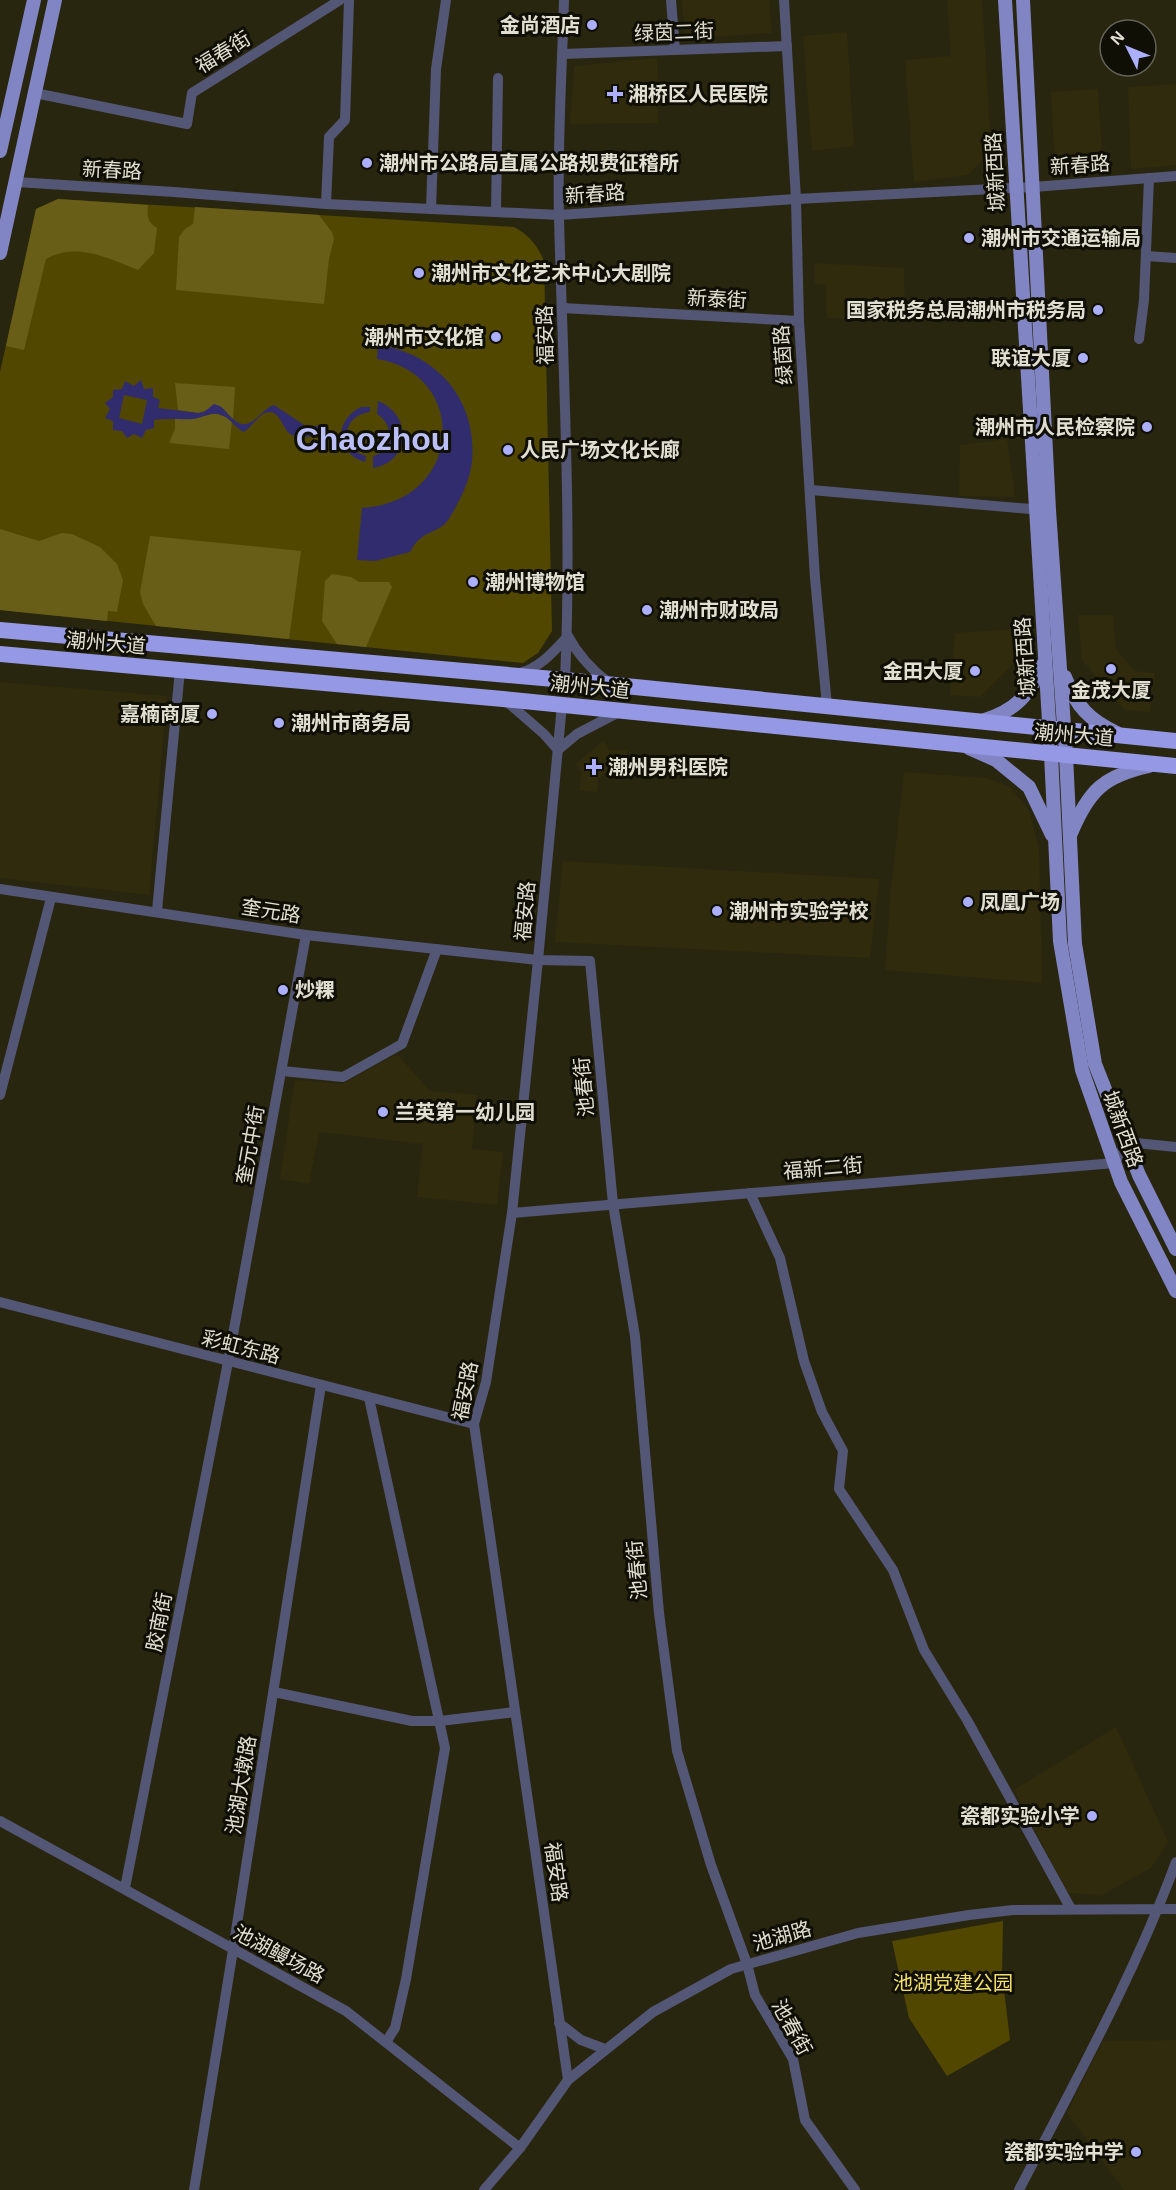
<svg xmlns="http://www.w3.org/2000/svg" width="1176" height="2190" font-family="Helvetica,'Noto Sans SC',sans-serif">
	<style>
		.built { fill: #302b0d }
		.green { fill: #514701 }
		.forest { fill: #695e18 }
		.water { fill: #302c6e; fill-rule: evenodd }
		.lines { fill: none; stroke-linecap: round; stroke-linejoin: round }
		.minor { stroke: #545675; stroke-width: 10 }
		.major { stroke: #8285c4; stroke-width: 14 }
		.highway { stroke: #9598e4; stroke-width: 16 }
		.poi-dot { fill: #acaffb; stroke: #100f06; stroke-width: 2 }
		.labels { text-anchor: middle; dominant-baseline: central; stroke-width: 6; stroke-linejoin: round; paint-order: stroke }
		.poi-label { font-size: 20px; font-weight: bold; fill: #e1dfd1; stroke: #100f06; text-anchor: start }
		.street-label { font-size: 20px; fill: #e1dfd1; stroke: #100f06 }
		.park-label { font-size: 20px; fill: #f3df68; stroke: #100f06 }
		.town-label { font-size: 32px; font-weight: bold; fill: #bbbff8; stroke: #100f06 }
	</style>
	<rect width="100%" height="100%" fill="#292610"/>
	<!-- built -->
	<g class="built">
		<polygon points="682,0 769,0 772,33 685,39"/>
		<polygon points="947,0 982,0 991,150 968,175 914,182 905,60 951,56"/>
		<polygon points="847,32 854,146 812,151 803,36"/>
		<polygon points="657,58 658,123 570,124 574,66"/>
		<polygon points="1176,84 1176,165 1131,169 1128,87"/>
		<polygon points="1098,89 1103,171 1065,173 1054,153 1051,92"/>
		<polygon points="814,263 904,268 905,321 827,318 826,285 815,284"/>
		<polygon points="1007,439 1015,497 959,496 960,445"/>
		<polygon points="1078,615 1113,615 1116,650 1135,671 1155,673 1150,712 1125,710 1082,660"/>
		<polygon points="1017,629 1017,660 980,697 950,695 955,633"/>
		<polygon points="0,682 167,696 149,895 0,878"/>
		<polygon points="603,741 610,750 627,750 627,767 611,766 598,779 597,792 579,790 582,772 576,764"/>
		<polygon points="904,772 987,778 1010,787 1029,810 1039,849 1042,983 885,970 891,889"/>
		<polygon points="563,861 879,879 870,958 555,942"/>
		<polygon points="397,1054 430,1091 477,1095 472,1149 503,1152 497,1205 417,1197 423,1144 319,1132 309,1184 280,1179 295,1080 342,1084"/>
		<polygon points="1116,1727 1168,1842 1151,1868 1102,1895 1068,1893 1014,1790"/>
		<polygon points="1176,2040 1176,2190 1124,2190 1067,2113 1103,2041"/>
	</g>
	<!-- green -->
	<g class="green">
		<path d="M58 199 514 227C529 235 538 246 544 261L552 631 538 653 523 663 0 610V372L36 209Z"/>
		<polygon points="1003,1921 1002,1973 1010,2040 947,2076 909,2018 892,1941"/>
	</g>
	<!-- forest -->
	<g class="forest">
		<path d="M58 199 148 205C147 215 147 222 157 228L154 253 138 270C108 258 76 242 46 259L24 350 6 346 36 209Z"/>
		<polygon points="195,207 319,215 332,232 334,239 329,259 324,304 176,290 179,237 185,229 193,224"/>
		<polygon points="175,383 235,387 233,419 220,406 198,413 178,410"/>
		<polygon points="214,413 226,417 232,422 229,449 169,443 175,429 175,417 193,419"/>
		<polygon points="0,529 39,541 62,533 72,534 100,547 117,564 123,580 117,612 108,611 107,621 0,610"/>
		<polygon points="150,536 301,551 289,639 156,626 143,604 140,592"/>
		<polygon points="332,574 351,577 359,582 389,582 392,587 366,647 337,644 322,621 325,581"/>
	</g>
	<!-- water -->
	<g class="water">
		<path d="M378 345C437 353 478 401 472 461 470 481 460 500 450 517 439 536 423 527 410 552L375 561 357 560 362 508C464 502 470 374 377 359Z"/>
		<path d="M141 380 144 389 153 388V397L160 400 158 408 198 413 204 412 214 404C225 406 228 417 237 422 252 431 261 409 274 405L307 427 325 425V435C315 436 301 439 292 435 281 430 281 407 265 413 258 416 251 427 244 432 235 428 231 418 221 415 212 411 203 418 193 419 180 420 168 418 154 420V428L146 430 142 438 134 434 127 438 122 431 113 430V421L105 418 110 409 105 403 113 397V390L122 389 125 381 134 386ZM124 395 147 400 142 424 119 418Z"/>
		<path d="M378 401C413 415 411 462 373 468V456C396 451 394 425 377 414Z"/>
		<path d="M361 407H370V412C341 416 339 448 366 456L365 462C335 453 333 421 361 407Z"/>
	</g>
	<g class="lines">
		<!-- minor -->
		<g class="minor">
			<path d="M564 0C562 72 557 145 559 218 563 371 572 526 565 680"/>
			<polyline points="671,0 675,50"/>
			<polyline points="784,0 796,199 799,321 815,578 827,706"/>
			<polyline points="563,54 787,46"/>
			<polyline points="35,93 187,124 192,93 340,0"/>
			<polyline points="16,182 174,192 326,204 559,215 796,199 1033,187 1176,176"/>
			<polyline points="326,204 329,137 345,120 349,0"/>
			<polyline points="431,209 436,69 446,0"/>
			<polyline points="496,212 498,78"/>
			<polyline points="1146,256 1176,258"/>
			<polyline points="562,308 799,321"/>
			<polyline points="1139,339 1144,300 1149,178"/>
			<polyline points="811,490 1042,510"/>
			<path d="M520 673C541 667 554 651 568 636 578 655 592 670 609 683"/>
			<polyline points="506,701 544,734 558,750 577,734 621,711"/>
			<polyline points="562,705 538,960 512,1213 486,1382 474,1424 568,2080"/>
			<polyline points="0,889 306,935 538,960 590,961 613,1204 635,1336 659,1613 677,1751 711,1865 747,1964 755,1995 793,2059 805,2120 855,2190"/>
			<polyline points="157,911 180,670"/>
			<polyline points="282,1071 343,1077 402,1044 437,949"/>
			<polyline points="0,1095 51,898"/>
			<polyline points="750,1193 780,1258 804,1361 822,1412 843,1451 839,1489 893,1570 924,1650 967,1720 1071,1909"/>
			<polyline points="512,1213 1115,1163 1126,1142 1176,1147"/>
			<polyline points="0,1302 474,1424"/>
			<polyline points="369,1398 445,1748 406,1979 395,2028 386,2042"/>
			<polyline points="274,1692 412,1721 440,1721 515,1712"/>
			<polyline points="0,1821 346,2011 520,2148"/>
			<polyline points="125,1888 228,1362 306,935"/>
			<polyline points="559,2023 581,2040 605,2049"/>
			<polyline points="194,2190 233,1950 321,1385"/>
			<polyline points="484,2190 520,2148 568,2080 653,2012 731,1969 858,1933 969,1915 1013,1910 1176,1909"/>
			<path d="M1019 2190C1074 2083 1134 1976 1176 1862"/>
		</g>
		<!-- major -->
		<g class="major">
			<polyline points="1005,0 1051,754 1060,941 1082,1070 1121,1182 1176,1291"/>
			<polyline points="1023,0 1049,510 1066,755 1075,944 1095,1064 1139,1175 1176,1249"/>
			<polyline points="0,151 34,0"/>
			<polyline points="0,253 55,0"/>
			<path d="M1065 677C1076 706 1089 720 1117 733"/>
			<path d="M982 721C1017 710 1029 695 1044 663"/>
			<polyline points="969,748 996,760 1029,787 1052,835"/>
			<path d="M1071 833C1089 790 1104 776 1149 766"/>
		</g>
		<!-- highway -->
		<g class="highway">
			<polyline points="0,630 565,680 1176,741"/>
			<polyline points="0,654 503,699 1176,766"/>
		</g>
	</g>
	<!-- markers -->
	<g class="poi-dot">
		<circle cx="592" cy="25" r="6"/>
		<path d="M612 85h6v6h6v6h-6v6h-6v-6h-6v-6h6z"/>
		<circle cx="367" cy="163" r="6"/>
		<circle cx="969" cy="238" r="6"/>
		<circle cx="419" cy="273" r="6"/>
		<circle cx="1098" cy="310" r="6"/>
		<circle cx="496" cy="337" r="6"/>
		<circle cx="1083" cy="358" r="6"/>
		<circle cx="1147" cy="427" r="6"/>
		<circle cx="508" cy="450" r="6"/>
		<circle cx="473" cy="582" r="6"/>
		<circle cx="647" cy="610" r="6"/>
		<circle cx="1111" cy="669" r="6"/>
		<circle cx="975" cy="671" r="6"/>
		<circle cx="212" cy="714" r="6"/>
		<circle cx="279" cy="723" r="6"/>
		<path d="M591 758h6v6h6v6h-6v6h-6v-6h-6v-6h6z"/>
		<circle cx="968" cy="902" r="6"/>
		<circle cx="717" cy="911" r="6"/>
		<circle cx="283" cy="990" r="6"/>
		<circle cx="383" cy="1112" r="6"/>
		<circle cx="1092" cy="1816" r="6"/>
		<circle cx="1136" cy="2152" r="6"/>
	</g>
	<g class="labels">
		<!-- poi labels -->
		<g class="poi-label">
			<text x="580" y="25" text-anchor="end">金尚酒店</text>
			<text x="628" y="94">湘桥区人民医院</text>
			<text x="379" y="163">潮州市公路局直属公路规费征稽所</text>
			<text x="981" y="238">潮州市交通运输局</text>
			<text x="431" y="273">潮州市文化艺术中心大剧院</text>
			<text x="1086" y="310" text-anchor="end">国家税务总局潮州市税务局</text>
			<text x="484" y="337" text-anchor="end">潮州市文化馆</text>
			<text x="1071" y="358" text-anchor="end">联谊大厦</text>
			<text x="1135" y="427" text-anchor="end">潮州市人民检察院</text>
			<text x="520" y="450">人民广场文化长廊</text>
			<text x="485" y="582">潮州博物馆</text>
			<text x="659" y="610">潮州市财政局</text>
			<text x="963" y="671" text-anchor="end">金田大厦</text>
			<text x="1111" y="690" text-anchor="middle">金茂大厦</text>
			<text x="200" y="714" text-anchor="end">嘉楠商厦</text>
			<text x="291" y="723">潮州市商务局</text>
			<text x="608" y="767">潮州男科医院</text>
			<text x="980" y="902">凤凰广场</text>
			<text x="729" y="911">潮州市实验学校</text>
			<text x="295" y="990">炒粿</text>
			<text x="395" y="1112">兰英第一幼儿园</text>
			<text x="1080" y="1816" text-anchor="end">瓷都实验小学</text>
			<text x="1124" y="2152" text-anchor="end">瓷都实验中学</text>
		</g>
		<!-- street labels -->
		<g class="street-label">
			<text transform="translate(674 32) rotate(-2)">绿茵二街</text>
			<text transform="translate(223 52) rotate(-32)">福春街</text>
			<text transform="translate(1080 165) rotate(-4)">新春路</text>
			<text transform="translate(112 170) rotate(3)">新春路</text>
			<text transform="translate(995 172) rotate(-93)">城新西路</text>
			<text transform="translate(595 194) rotate(-4)">新春路</text>
			<text transform="translate(717 299) rotate(3)">新泰街</text>
			<text transform="translate(545 335) rotate(-91)">福安路</text>
			<text transform="translate(783 355) rotate(-94)">绿茵路</text>
			<text transform="translate(106 643) rotate(5)">潮州大道</text>
			<text transform="translate(1025 657) rotate(-94)">城新西路</text>
			<text transform="translate(590 687) rotate(6)">潮州大道</text>
			<text transform="translate(1074 735) rotate(5)">潮州大道</text>
			<text transform="translate(271 911) rotate(9)">奎元路</text>
			<text transform="translate(525 911) rotate(-85)">福安路</text>
			<text transform="translate(584 1087) rotate(-95)">池春街</text>
			<text transform="translate(1123 1129) rotate(70)">城新西路</text>
			<text transform="translate(250 1145) rotate(-80)">奎元中街</text>
			<text transform="translate(823 1168) rotate(-5)">福新二街</text>
			<text transform="translate(241 1347) rotate(14)">彩虹东路</text>
			<text transform="translate(465 1391) rotate(-79)">福安路</text>
			<text transform="translate(637 1570) rotate(-95)">池春街</text>
			<text transform="translate(159 1622) rotate(-79)">胶南街</text>
			<text transform="translate(241 1785) rotate(-81)">池湖大墩路</text>
			<text transform="translate(556 1872) rotate(82)">福安路</text>
			<text transform="translate(782 1936) rotate(-16)">池湖路</text>
			<text transform="translate(279 1954) rotate(28)">池湖鳗场路</text>
			<text transform="translate(792 2027) rotate(61)">池春街</text>
		</g>
		<!-- park labels -->
		<g class="park-label">
			<text x="953" y="1983">池湖党建公园</text>
		</g>
		<!-- town labels -->
		<g class="town-label">
			<text x="373" y="439">Chaozhou</text>
		</g>
	</g>
	<!-- north arrow -->
	<g transform="translate(1128 48) rotate(313)"><circle r="28" fill="#100f06" stroke="#646257" stroke-width="1.5"/>
	<path d="M0-4.5L10 22L0 15L-10 22Z" fill="#acaffb"/>
	<text y="-9" font-size="16" font-weight="bold" text-anchor="middle" fill="#e1dfd1">N</text>
	</g>
</svg>
